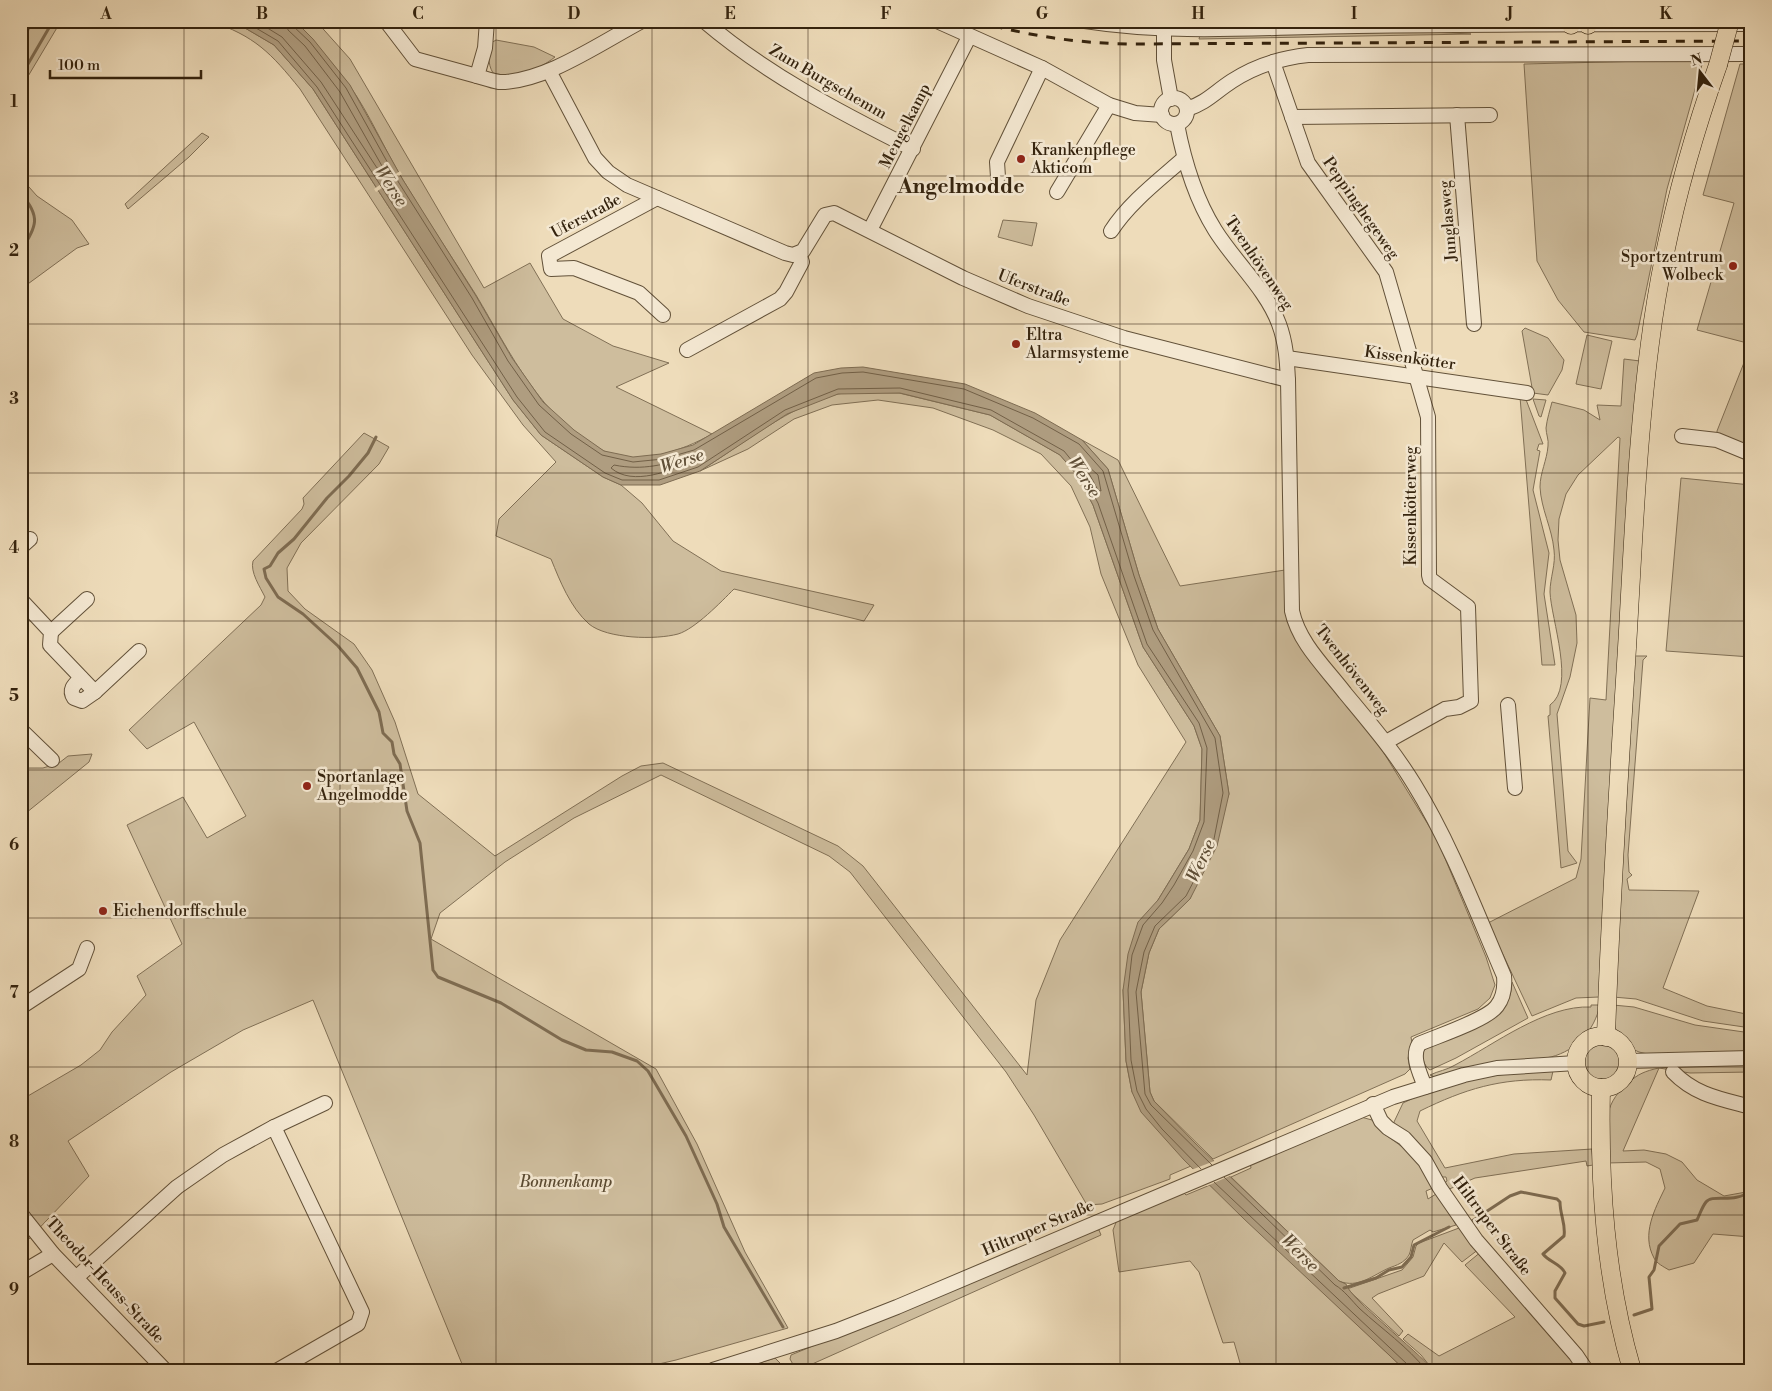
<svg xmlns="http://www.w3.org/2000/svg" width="1772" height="1391" font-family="'Libre Bodoni',serif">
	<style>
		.green { fill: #cebd9d; stroke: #817056 }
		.water { fill: #af9d80; stroke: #7e6c52 }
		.pier { fill: #eedcba }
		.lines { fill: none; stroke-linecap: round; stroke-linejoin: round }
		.shore { stroke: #726047; stroke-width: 1 }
		.stream { stroke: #7e6c52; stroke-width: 3 }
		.minor-casing { stroke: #625139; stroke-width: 16 }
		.major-casing { stroke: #34230e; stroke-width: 19 }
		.minor { stroke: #f4e8d2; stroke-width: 14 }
		.major { stroke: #eedcba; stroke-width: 18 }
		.rail { stroke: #34230e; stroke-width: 3; stroke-dasharray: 9 9; stroke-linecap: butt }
		.major-bridge-casing { stroke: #34230e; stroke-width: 19; stroke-linecap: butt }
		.major-bridge { stroke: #eedcba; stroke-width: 18 }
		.grid { fill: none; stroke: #34230e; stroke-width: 1; stroke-opacity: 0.55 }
		.poi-dot { fill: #8f2418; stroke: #f4e8d2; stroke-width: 2 }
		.labels { text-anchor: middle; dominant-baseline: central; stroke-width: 5; stroke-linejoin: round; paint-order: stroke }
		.street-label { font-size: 16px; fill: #34230e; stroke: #f4e8d2 }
		.poi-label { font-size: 16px; fill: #34230e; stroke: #f4e8d2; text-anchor: start }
		.park-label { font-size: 16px; font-style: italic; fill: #5a4a32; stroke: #f4e8d2 }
		.water-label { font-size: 18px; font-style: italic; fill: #5f4e36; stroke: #f4e8d2 }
		.district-label { font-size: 21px; font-weight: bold; fill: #34230e; stroke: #f4e8d2 }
		.neatline { fill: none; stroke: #34230e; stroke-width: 2 }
		.grid-label { font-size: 16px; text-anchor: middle; font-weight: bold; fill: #34230e }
	</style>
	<rect width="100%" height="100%" fill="#eedcba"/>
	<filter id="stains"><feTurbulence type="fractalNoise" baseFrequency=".004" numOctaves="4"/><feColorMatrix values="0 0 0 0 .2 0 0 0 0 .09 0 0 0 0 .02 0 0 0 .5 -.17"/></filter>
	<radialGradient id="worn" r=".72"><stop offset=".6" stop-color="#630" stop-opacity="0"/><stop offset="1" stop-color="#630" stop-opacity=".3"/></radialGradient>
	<!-- green -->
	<g class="green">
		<polygon points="33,21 61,21 21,88 21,47"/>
		<path d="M210 21H233L274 45 313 89 513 400 541 435 603 477 621 485 642 503 673 541 721 571 874 605 864 621 734 589C721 602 695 629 678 634 656 640 607 639 589 624 570 607 560 581 551 559L496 536 499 519 556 462 523 425 472 355 300 89C271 53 255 36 210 21Z"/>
		<path d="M295 21H316L350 59 484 288 530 263 563 319 613 346 669 363 616 387 712 434C682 451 637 467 604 451 541 420 510 352 476 295 452 257 426 219 403 180 384 149 370 114 349 85 333 63 313 42 295 21Z"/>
		<polygon points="1430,32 1471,34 1199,39 1200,35"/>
		<path d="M496 40 534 47 555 57C537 71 515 79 493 73 487 63 489 54 491 43Z"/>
		<polygon points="1687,60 1703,61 1667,189 1637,335 1635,340 1584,332 1558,300 1537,261 1524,64"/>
		<polygon points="1740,64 1751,64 1751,344 1697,330 1734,203 1703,195"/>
		<polygon points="202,133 209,137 189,157 128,209 125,204"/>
		<polygon points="21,178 37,196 72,220 89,244 77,248 21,289"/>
		<polygon points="1003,220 1037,223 1032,246 998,237"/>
		<polygon points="1525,328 1548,338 1564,360 1562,370 1548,395 1533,393 1522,331"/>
		<polygon points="1587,335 1612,341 1601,389 1576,384"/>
		<polygon points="1751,345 1751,455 1717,440 1717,431"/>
		<path d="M1624 359 1640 361 1599 997 1576 998 1532 1016 1488 923 1576 878 1581 859 1590 698 1606 700 1620 438 1618 437 1578 475 1566 494 1559 519 1558 540 1560 560 1576 615 1577 643 1570 677 1557 714 1568 851 1577 863 1561 868 1548 716 1550 715V705C1576 687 1551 619 1550 592 1550 578 1556 564 1554 550 1552 528 1541 509 1540 487 1540 473 1547 460 1548 446 1549 440 1546 434 1546 428 1547 419 1550 410 1552 402L1584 410 1600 420 1597 405 1621 406Z"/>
		<path d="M899 393 990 415 1060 455 1077 475 1093 505 1143 647 1194 726 1202 749 1200 820 1189 849 1158 900 1123 990 1126 1061 1132 1092 1191 1166 1170 1175V1179L1102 1204 1087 1205 1034 1115 1006 1072 850 872 829 856 661 775 574 818 505 862 440 913 431 939 656 1069 697 1144 745 1252 788 1328 676 1360 633 1370H453L462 1364 313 1000 243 1030 171 1072 68 1141 89 1176 27 1241 21 1232V1100L81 1065 100 1050 112 1032 146 995 137 976 182 944 127 825 183 797 207 838 246 816 194 722 147 749 129 730 261 605 265 597C260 587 250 572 253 561L302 509 304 504 303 498 364 433 389 447 379 464 301 543 287 568 288 591 305 609 354 644 372 670 395 722 418 794 495 856 622 776 641 766 663 763 838 846 863 866 1027 1075 1036 1000 1060 940 1186 742 1138 665 1101 574 1090 527 1071 486 1041 454 993 430 933 408 878 400 832 405 794 419 748 449 700 471C740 446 792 404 838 394 857 390 880 393 899 393Z"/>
		<polygon points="1520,397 1525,397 1543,444 1539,444 1537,450 1540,451 1533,490 1549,553 1544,594 1555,665 1542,665"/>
		<polygon points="1533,399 1546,400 1541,417 1539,416"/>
		<polygon points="1082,440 1118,460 1180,586 1285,570 1289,624 1379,745 1437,839 1486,957 1495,985 1490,998 1478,1009 1411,1037 1412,1043 1408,1058 1410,1069 1405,1074 1213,1159 1154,1101 1150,1092 1141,992 1149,953 1159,929 1190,899 1229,794 1220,736 1158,629 1139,575 1108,469"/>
		<polygon points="1681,478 1751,485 1751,657 1666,651"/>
		<polygon points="1633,656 1647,656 1643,660 1628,855 1629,872 1632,875 1627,879 1629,890 1699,891 1663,988 1707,1006 1751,1015 1751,1028 1703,1021 1636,999 1613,997"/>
		<polygon points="92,754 89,762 21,817 21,765 29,768 43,768 59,763 68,756"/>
		<path d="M1512 982 1528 1018 1456 1058 1430 1070C1424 1066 1421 1057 1424 1050 1454 1029 1511 1030 1512 982Z"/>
		<path d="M1591 1005H1600C1594 1031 1577 1050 1551 1057L1435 1077 1430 1075C1438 1071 1447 1070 1455 1065 1495 1044 1545 1005 1591 1007Z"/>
		<path d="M1613 1005 1634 1007 1695 1025 1751 1033V1052C1720 1053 1668 1060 1639 1052 1631 1049 1623 1041 1618 1035 1613 1026 1614 1015 1613 1005Z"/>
		<circle cx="1602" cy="1061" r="20"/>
		<path d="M1751 1063V1072L1690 1073 1659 1068 1623 1151 1644 1150 1666 1154 1682 1162 1697 1180 1724 1196 1746 1192 1751 1186V1237L1713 1234 1694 1263 1669 1270C1664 1267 1656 1263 1654 1258 1641 1234 1655 1209 1665 1188L1660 1169 1646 1162 1607 1163C1607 1129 1600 1107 1628 1083 1638 1074 1645 1071 1659 1068V1066Z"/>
		<path d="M1553 1071 1551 1080C1500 1078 1465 1089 1420 1111L1417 1121 1445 1168 1514 1154 1592 1149 1593 1165 1587 1166 1586 1161 1475 1178 1447 1190 1444 1183 1447 1181 1446 1177H1438L1394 1126V1122L1403 1103C1449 1080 1502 1072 1553 1071Z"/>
		<path d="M1361 1117 1372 1120 1383 1133 1408 1151 1420 1163 1433 1188 1426 1191 1428 1199 1436 1194 1440 1196 1456 1225 1433 1232 1430 1230 1413 1240C1411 1245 1411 1251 1409 1255 1404 1263 1397 1265 1389 1268 1373 1275 1358 1289 1339 1281L1231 1177 1251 1168 1250 1162Z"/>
		<polygon points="1210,1185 1405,1370 1242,1370 1234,1342 1223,1343 1199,1272 1190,1261 1119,1272 1113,1230 1117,1220 1183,1192 1186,1195"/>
		<polygon points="1459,1228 1479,1249 1462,1262 1444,1243 1424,1276 1378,1294 1372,1298 1403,1331 1399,1336 1347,1289 1402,1270 1413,1257 1416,1246 1419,1243"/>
		<polygon points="1093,1230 1099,1230 1101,1235 810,1365 812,1370 796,1370 790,1359 791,1355"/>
		<polygon points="1482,1251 1582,1370 1433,1370 1421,1355 1403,1339 1408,1334 1439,1356 1515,1317 1465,1265"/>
		<polygon points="775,1358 787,1370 737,1370"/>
	</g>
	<!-- water -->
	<path class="water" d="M233 21H295L313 39 350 85 403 180 476 296 512 358 543 402 574 430 604 451 633 457 661 454 693 445 814 373 841 368 863 367 965 384 1035 413 1082 440 1108 469 1139 575 1158 629 1220 736 1229 794 1217 846 1190 899 1159 929 1149 953 1141 992 1150 1092 1154 1101 1195 1143 1339 1281 1346 1284C1350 1299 1417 1350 1433 1370H1405L1244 1219 1184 1160 1141 1112 1132 1092 1126 1061 1123 990 1128 954 1138 922 1158 900 1169 882 1189 849 1200 820 1202 749 1194 726 1143 647 1093 505 1077 475 1060 455 990 415 900 393 838 394 787 414 700 471 660 485H621L603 477 541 435 513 400 313 89 274 45Z"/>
	<!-- pier -->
	<g class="pier">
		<polygon points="400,171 402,174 376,192 374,189"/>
		<polygon points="1217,1160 1232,1175 1207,1186 1191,1170"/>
	</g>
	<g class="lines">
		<!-- shore -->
		<g class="shore">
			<polyline points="244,21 278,41 317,87 517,397 545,432 605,473 622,480 659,480 698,467 785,410 838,389 900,388 991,410 1064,451 1081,472 1098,503 1147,644 1199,723 1207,748 1204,822 1193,851 1174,885 1162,903 1143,925 1132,955 1128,990 1131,1060 1137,1091 1146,1109 1162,1129 1201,1169"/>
			<polyline points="256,21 282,37 321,82 377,168 381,169 382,166 340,92 305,46 288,30 286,21"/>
			<polyline points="292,21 293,26 310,42 346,88 399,183 472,298 508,361 539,405 571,434 602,455 633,462 663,459 694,450 816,378 842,373 863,372 964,389 1033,418 1079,444 1103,471 1134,576 1153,630 1215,738 1223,793 1213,844 1186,896 1155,926 1144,952 1136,992 1145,1094 1151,1105 1212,1165"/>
			<path d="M693 457 695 459 694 461C671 470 633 487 611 468L614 465C644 471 664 464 693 457Z"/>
			<polygon points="1088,466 1098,475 1101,491 1098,490 1087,470"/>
			<path d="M1224 1177 1335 1285C1344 1290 1352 1301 1360 1309 1382 1329 1408 1347 1426 1370"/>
			<polyline points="1214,1182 1407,1364 1408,1370"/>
		</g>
		<!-- stream -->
		<g class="stream">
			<polyline points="21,76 53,21"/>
			<path d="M21 194C41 216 37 227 21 250"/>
			<polyline points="376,437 368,453 349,476 327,498 294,539 278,553 270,566 264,569 266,578 278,597 303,614 338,646 357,668 379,712 383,733 392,742 394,754 400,764 407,811 420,843 433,970 438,977 501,1003 562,1040 586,1050 612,1052 637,1061 648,1071 686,1136 717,1204 724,1227 783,1327"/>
			<path d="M1472 1221 1510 1196 1521 1192 1557 1199 1560 1202C1560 1215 1566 1224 1564 1236L1543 1254C1549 1262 1561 1264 1565 1273L1555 1291V1298L1578 1324 1584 1326 1604 1322"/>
			<polyline points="1344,1288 1376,1278 1389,1270 1402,1267 1411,1257 1414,1245 1449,1227"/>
			<path d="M1634 1315 1652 1309 1649 1277 1654 1270 1659 1246 1680 1224 1697 1220C1700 1214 1702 1207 1706 1202 1713 1193 1735 1205 1751 1190"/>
		</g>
		<defs>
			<g id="minor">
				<polyline points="386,21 415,59 477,76"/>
				<path d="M487 21 485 48 477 76C484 78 492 81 499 82 544 83 602 42 642 21"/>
				<path d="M704 21C766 74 841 113 913 149"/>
				<polyline points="937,21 1042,68 1109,105 1135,113 1162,115"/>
				<path d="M1085 21C1175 35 1266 27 1357 26 1488 24 1619 24 1751 24"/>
				<polyline points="1164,21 1164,60 1171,99"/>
				<polyline points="1273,62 1308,163 1386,272 1428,417 1429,575 1430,579 1468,607 1471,701 1459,707 1445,709 1386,742"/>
				<polyline points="549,71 595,158 608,172 627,185 785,253 793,255 803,251 825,215 834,213 963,278 1028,306 1124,338 1288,380"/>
				<circle cx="1174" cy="111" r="13"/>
				<path d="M1187 109C1206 103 1215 92 1232 81 1255 66 1280 58 1308 55L1751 54"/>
				<polyline points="1457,115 1474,324"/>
				<polyline points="1292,117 1490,115"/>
				<path d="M1177 124C1184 161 1195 198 1215 230 1235 262 1266 289 1279 324 1286 343 1287 361 1288 380L1292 611C1299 643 1325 667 1345 693 1369 722 1394 751 1414 784 1451 844 1476 911 1504 976 1505 987 1504 997 1497 1006 1487 1020 1437 1036 1419 1044 1411 1057 1420 1073 1425 1087"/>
				<polyline points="998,177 997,162 1042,68"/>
				<polyline points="1057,192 1109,105"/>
				<polyline points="657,198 549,256 551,269 574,268 639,293 663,315"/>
				<polyline points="870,230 969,37"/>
				<path d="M1111 231C1129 203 1158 181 1183 159"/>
				<polyline points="687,350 780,299 786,292 802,262 799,254"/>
				<polyline points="1287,358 1527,393"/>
				<polyline points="1682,436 1717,440 1751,454"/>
				<polyline points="21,547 30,539"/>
				<polyline points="21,600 51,632 50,645 95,692 139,651"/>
				<polyline points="51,632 87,599"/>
				<path d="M81 678C75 684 68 689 74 698L82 701 95 692"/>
				<polyline points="1508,705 1515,788"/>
				<polyline points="21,730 52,760"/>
				<polyline points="21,1007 79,969 87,948"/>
				<polyline points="1628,1061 1751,1058"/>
				<path d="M1673 1072C1695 1095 1721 1099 1751 1107"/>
				<polyline points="1373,1104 1381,1121 1388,1128 1404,1138 1425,1161 1440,1188 1476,1240 1576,1355 1586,1370"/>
				<polyline points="274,1127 325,1103"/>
				<polyline points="21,1214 53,1254 165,1370"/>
				<polyline points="21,1273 53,1254"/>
				<polyline points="77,1277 177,1187 223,1155 274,1127 362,1312 358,1324 278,1370"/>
				<polyline points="713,1370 836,1331 897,1307 1393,1097 1464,1075 1497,1068 1576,1063"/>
			</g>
			<g id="major">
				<polyline points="1588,21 1588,25"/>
				<polyline points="1571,25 1571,21"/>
				<circle cx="1602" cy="1062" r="26"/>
				<path d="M1606 1037C1610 907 1619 777 1627 648 1633 546 1637 443 1650 343 1662 248 1686 155 1718 65"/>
				<path d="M1601 1088C1599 1183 1605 1278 1632 1370"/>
			</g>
		</defs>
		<!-- minor casing -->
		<use href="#minor" class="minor-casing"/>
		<!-- major casing -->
		<use href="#major" class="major-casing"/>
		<!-- minor -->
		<use href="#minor" class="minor"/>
		<!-- major -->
		<use href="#major" class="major"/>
		<!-- rail -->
		<path class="rail" d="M976 21C1029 36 1075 43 1130 44L1751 41"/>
		<defs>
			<polyline id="major-bridge" points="1718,65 1730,21"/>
		</defs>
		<!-- major-bridge casing -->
		<use href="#major-bridge" class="major-bridge-casing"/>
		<!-- major-bridge -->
		<use href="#major-bridge" class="major-bridge"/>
	</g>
	<!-- grid -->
	<path class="grid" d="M184 21V1370M340 21V1370M496 21V1370M652 21V1370M808 21V1370M964 21V1370M1120 21V1370M1276 21V1370M1432 21V1370M1588 21V1370M21 176H1751M21 324H1751M21 473H1751M21 621H1751M21 770H1751M21 918H1751M21 1067H1751M21 1215H1751"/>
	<!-- markers -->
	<g class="poi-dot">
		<circle cx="1021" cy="159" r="5"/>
		<circle cx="1733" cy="266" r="5"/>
		<circle cx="1016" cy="344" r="5"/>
		<circle cx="307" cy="786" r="5"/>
		<circle cx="103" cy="911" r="5"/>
	</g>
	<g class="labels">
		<!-- street labels -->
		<g class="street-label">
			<text transform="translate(828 82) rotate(30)">Zum Burgschemm</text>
			<text transform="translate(905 126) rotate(-63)">Mengelkamp</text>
			<text transform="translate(1361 208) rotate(55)">Peppinghegeweg</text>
			<text transform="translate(586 216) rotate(-28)">Uferstraße</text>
			<text transform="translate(1448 221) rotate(-95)">Junglasweg</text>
			<text transform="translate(1259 263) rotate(56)">Twenhövenweg</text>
			<text transform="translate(1034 288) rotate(21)">Uferstraße</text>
			<text transform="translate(1410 358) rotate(8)">Kissenkötter</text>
			<text transform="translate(1411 506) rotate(-90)">Kissenkötterweg</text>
			<text transform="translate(1352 670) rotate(52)">Twenhövenweg</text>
			<text transform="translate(1492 1226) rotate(53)">Hiltruper Straße</text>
			<text transform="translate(1038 1228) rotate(-23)">Hiltruper Straße</text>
			<text transform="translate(105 1280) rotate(47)">Theodor-Heuss-Straße</text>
		</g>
		<!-- poi labels -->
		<g class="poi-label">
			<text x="1031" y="150">Krankenpflege<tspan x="1031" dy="18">Akticom</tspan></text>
			<text x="1723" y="257" text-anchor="end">Sportzentrum<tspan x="1723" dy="18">Wolbeck</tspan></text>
			<text x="1026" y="335">Eltra<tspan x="1026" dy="18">Alarmsysteme</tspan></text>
			<text x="317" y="777">Sportanlage<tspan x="317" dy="18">Angelmodde</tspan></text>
			<text x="113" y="911">Eichendorffschule</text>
		</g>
		<!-- park labels -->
		<g class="park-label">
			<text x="566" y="1182">Bonnenkamp</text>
		</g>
		<!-- water labels -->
		<g class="water-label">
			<text transform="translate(391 186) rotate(57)">Werse</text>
			<text transform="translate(682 461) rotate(-18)">Werse</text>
			<text transform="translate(1084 477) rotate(57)">Werse</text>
			<text transform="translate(1201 861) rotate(-65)">Werse</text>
			<text transform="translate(1300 1253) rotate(45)">Werse</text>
		</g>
		<!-- district labels -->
		<g class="district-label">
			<text x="961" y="187">Angelmodde</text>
		</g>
	</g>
	<!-- margin -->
	<rect width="1772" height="1391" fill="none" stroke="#eedcba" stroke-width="55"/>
	<!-- north arrow -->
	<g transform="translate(1700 72) rotate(344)" stroke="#f4e8d2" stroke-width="4" paint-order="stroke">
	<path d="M0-4L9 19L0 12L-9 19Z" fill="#34230e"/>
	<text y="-8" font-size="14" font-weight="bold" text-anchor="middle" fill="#34230e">N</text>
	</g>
	<!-- scale -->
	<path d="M50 70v8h151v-8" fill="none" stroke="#34230e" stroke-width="2.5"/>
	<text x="58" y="70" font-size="15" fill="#34230e" stroke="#f4e8d2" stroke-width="4" paint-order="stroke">100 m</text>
	<rect x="28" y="28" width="1716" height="1336" class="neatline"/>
	<g class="grid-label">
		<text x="106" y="19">A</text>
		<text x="262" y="19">B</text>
		<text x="418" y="19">C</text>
		<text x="574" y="19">D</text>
		<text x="730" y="19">E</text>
		<text x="886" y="19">F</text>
		<text x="1042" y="19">G</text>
		<text x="1198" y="19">H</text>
		<text x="1354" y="19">I</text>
		<text x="1510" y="19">J</text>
		<text x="1666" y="19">K</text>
		<text x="14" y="107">1</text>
		<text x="14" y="256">2</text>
		<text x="14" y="404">3</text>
		<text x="14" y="553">4</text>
		<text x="14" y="701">5</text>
		<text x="14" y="850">6</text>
		<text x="14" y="998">7</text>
		<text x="14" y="1147">8</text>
		<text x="14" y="1295">9</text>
	</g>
	<rect width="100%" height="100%" filter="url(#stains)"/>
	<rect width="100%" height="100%" fill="url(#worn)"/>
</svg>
